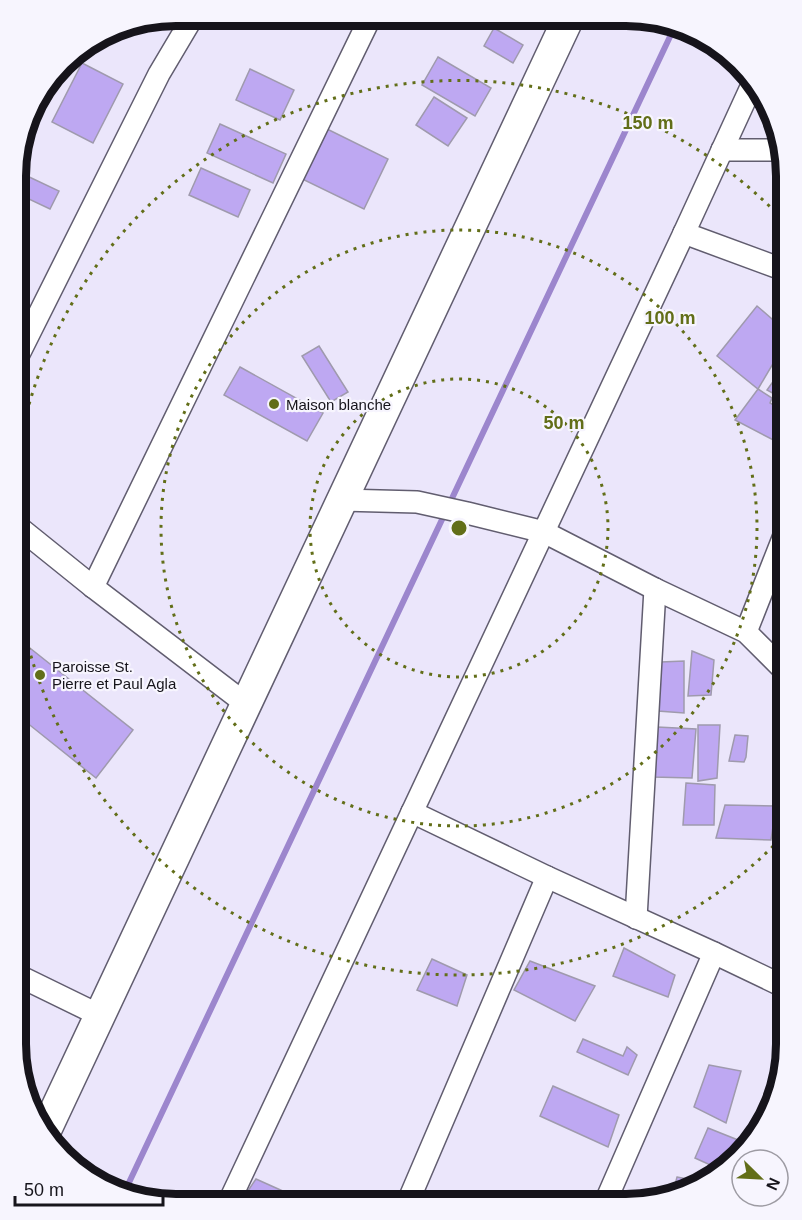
<svg xmlns="http://www.w3.org/2000/svg" width="802" height="1220" font-family="Helvetica,sans-serif">
	<style>
		.lines { fill: none; stroke-linecap: round; stroke-linejoin: round }
		.stream { stroke: #9c86cd; stroke-width: 6 }
		.building { fill: #bea8f2; stroke: #9f9aad; stroke-width: 1.5 }
		.street-casing { stroke: #615d6f; stroke-width: 24 }
		.secondary-casing { stroke: #615d6f; stroke-width: 33 }
		.street { stroke: #fff; stroke-width: 21 }
		.secondary { stroke: #fff; stroke-width: 30 }
		.ring { fill: none; stroke: #626e18; stroke-width: 3; stroke-dasharray: 3 6 }
		.poi-dot { fill: #626e18; stroke: #f7f5fe; stroke-width: 2 }
		.labels { text-anchor: middle; dominant-baseline: central; stroke-width: 4.5; stroke-linejoin: round; paint-order: stroke }
		.poi-label { font-size: 15px; fill: #16141b; stroke: #f7f5fe; text-anchor: start }
		.rim { fill: none; stroke: #16141b; stroke-width: 8 }
		.centre { fill: #626e18; stroke: #f7f5fe; stroke-width: 3 }
		.ring-label { font-size: 18px; text-anchor: middle; font-weight: bold; fill: #626e18; stroke: #f7f5fe; stroke-width: 4.5; stroke-linejoin: round; paint-order: stroke }
	</style>
	<rect width="100%" height="100%" fill="#ebe6fb"/>
	<g class="lines">
		<!-- stream -->
		<polyline class="stream" points="125,1191 675,26"/>
	</g>
	<!-- building -->
	<g class="building">
		<polygon points="494,28 523,45 513,63 484,46"/>
		<polygon points="438,57 491,88 475,116 422,85"/>
		<polygon points="82,63 123,84 93,143 52,122"/>
		<polygon points="250,69 294,90 280,120 236,100"/>
		<polygon points="434,97 467,118 448,146 416,125"/>
		<polygon points="220,124 286,154 273,183 207,153"/>
		<polygon points="323,127 388,159 364,209 298,177"/>
		<polygon points="201,168 250,190 238,217 189,195"/>
		<polygon points="25,175 59,191 50,209 16,193"/>
		<polygon points="757,306 787,332 787,340 758,389 717,356"/>
		<polygon points="319,346 348,392 331,402 302,356"/>
		<polygon points="787,362 787,401 767,390"/>
		<polygon points="240,367 323,413 307,441 224,395"/>
		<polygon points="758,389 772,398 770,403 787,413 787,443 785,446 735,420"/>
		<polygon points="787,565 787,599 775,594"/>
		<polygon points="16,637 133,730 96,778 16,714"/>
		<polygon points="692,651 714,660 711,695 688,696"/>
		<polygon points="684,661 684,713 658,711 661,662"/>
		<polygon points="698,725 720,725 717,778 698,781"/>
		<polygon points="657,727 696,729 692,778 653,777"/>
		<polygon points="735,735 748,736 746,757 744,762 729,761"/>
		<polygon points="686,783 715,785 714,825 683,825"/>
		<polygon points="725,805 776,806 771,840 716,838"/>
		<polygon points="624,948 675,975 668,997 613,976"/>
		<polygon points="432,959 467,975 457,1006 417,990"/>
		<polygon points="530,961 595,986 575,1021 514,990"/>
		<polygon points="583,1039 623,1056 627,1047 637,1055 628,1075 577,1052"/>
		<polygon points="709,1065 741,1071 726,1123 694,1107"/>
		<polygon points="553,1086 619,1115 608,1147 540,1116"/>
		<polygon points="708,1128 738,1140 728,1162 719,1169 695,1158"/>
		<polygon points="677,1177 702,1182 688,1193 672,1196"/>
		<polygon points="256,1179 305,1201 304,1204 239,1204"/>
	</g>
	<g class="lines">
		<defs>
			<g id="street">
				<polyline points="722,150 782,150"/>
				<polyline points="684,233 787,271"/>
				<polyline points="16,360 159,74 194,15"/>
				<polyline points="342,500 417,502 467,513 544,532 655,589 746,632 787,673"/>
				<polyline points="16,525 93,587 246,704"/>
				<polyline points="93,587 371,16"/>
				<polyline points="746,632 787,528"/>
				<polyline points="412,812 547,877 714,953 787,988"/>
				<polyline points="636,918 655,589"/>
				<polyline points="15,974 99,1015"/>
				<polyline points="228,1204 684,233 752,85"/>
				<polyline points="407,1204 547,877"/>
				<polyline points="604,1205 714,953"/>
			</g>
			<polyline id="secondary" points="46,1130 569,17"/>
		</defs>
		<!-- street casing -->
		<use href="#street" class="street-casing"/>
		<!-- secondary casing -->
		<use href="#secondary" class="secondary-casing"/>
		<!-- street -->
		<use href="#street" class="street"/>
		<!-- secondary -->
		<use href="#secondary" class="secondary"/>
	</g>
	<!-- distance rings -->
	<g class="ring">
		<circle cx="459" cy="528" r="149"/>
		<circle cx="459" cy="528" r="298"/>
		<path d="M786 833A447 447 0 0 1 16 586M16 466A447 447 0 0 1 786 223"/>
	</g>
	<!-- markers -->
	<g class="poi-dot">
		<circle cx="274" cy="404" r="6"/>
		<circle cx="40" cy="675" r="6"/>
	</g>
	<g class="labels">
		<!-- poi labels -->
		<g class="poi-label">
			<text x="286" y="404">Maison blanche</text>
			<text x="52" y="666">Paroisse St.<tspan x="52" dy="17">Pierre et Paul Agla</tspan></text>
		</g>
	</g>
	<!-- crop -->
	<path d="M0 0H802V1220H0ZM176 26H626A150 150 0 0 1 776 176V1044A150 150 0 0 1 626 1194H176A150 150 0 0 1 26 1044V176A150 150 0 0 1 176 26Z" fill="#f7f5fe" fill-rule="evenodd"/>
	<path class="rim" d="M176 26H626A150 150 0 0 1 776 176V1044A150 150 0 0 1 626 1194H176A150 150 0 0 1 26 1044V176A150 150 0 0 1 176 26Z"/>
	<circle cx="459" cy="528" r="9" class="centre"/>
	<g class="ring-label">
		<text x="648" y="129">150 m</text>
		<text x="670" y="324">100 m</text>
		<text x="564" y="429">50 m</text>
	</g>
	<!-- north arrow -->
	<g transform="translate(760 1178) rotate(114)"><circle r="28" fill="#f7f5fe" stroke="#9d9ba3" stroke-width="1.5"/>
	<path d="M0-4.5L10 22L0 15L-10 22Z" fill="#626e18"/>
	<text y="-9" font-size="16" font-weight="bold" text-anchor="middle" fill="#16141b">N</text>
	</g>
	<!-- scale -->
	<path d="M15 1196v9h148v-9" fill="none" stroke="#16141b" stroke-width="3"/>
	<text x="24" y="1196" font-size="18" fill="#16141b" stroke="#f7f5fe" stroke-width="4.5" paint-order="stroke">50 m</text>
</svg>
